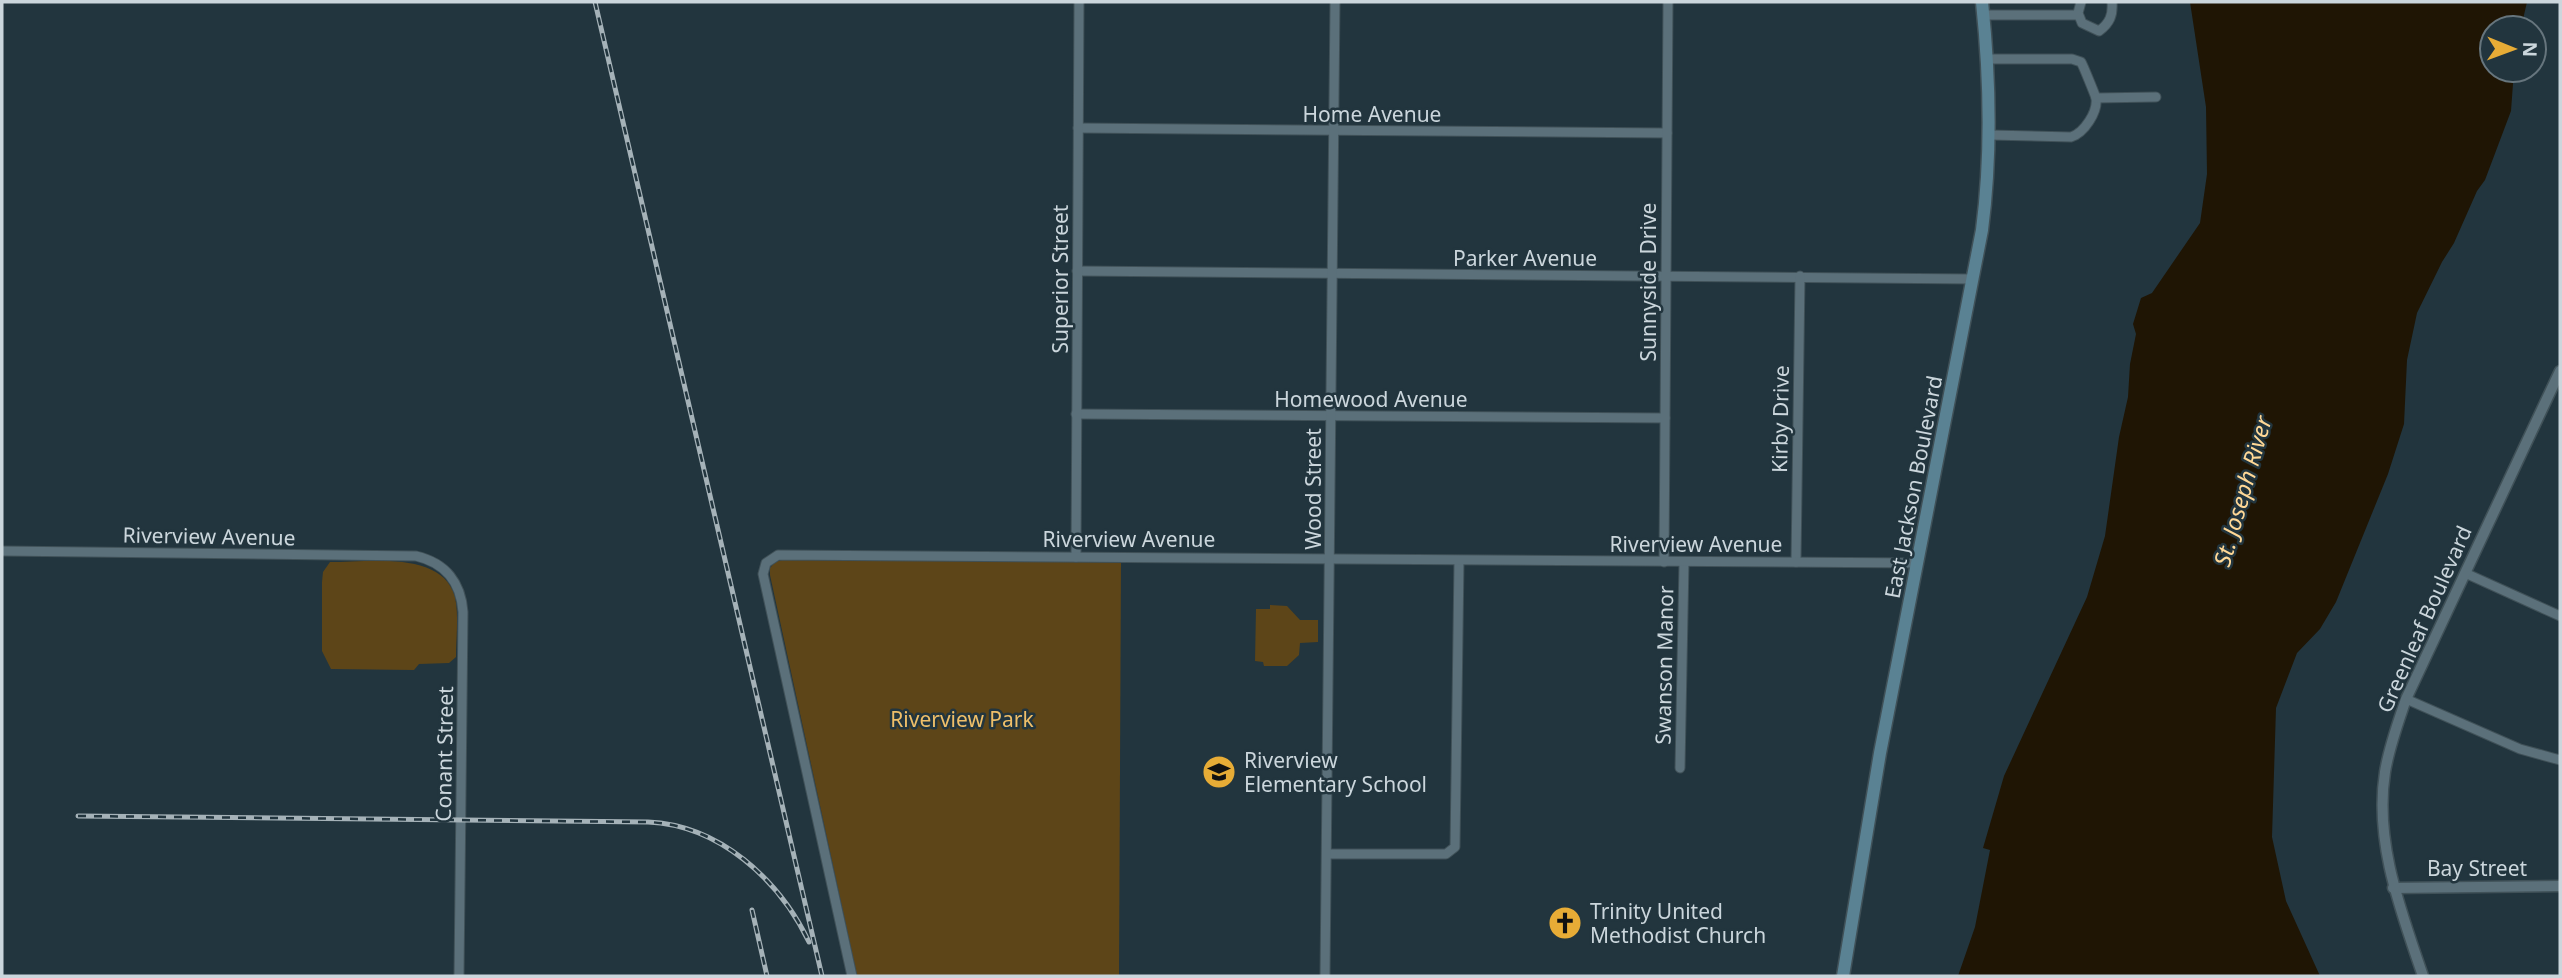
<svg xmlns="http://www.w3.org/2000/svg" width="2562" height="978" font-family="'Noto Sans',sans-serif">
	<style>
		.green { fill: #5d4518 }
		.water { fill: #1f1504 }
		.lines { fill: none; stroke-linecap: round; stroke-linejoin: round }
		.minor-casing { stroke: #405158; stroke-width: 11 }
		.tertiary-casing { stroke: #405158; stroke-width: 13 }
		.secondary-casing { stroke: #405158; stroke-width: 15 }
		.minor { stroke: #5b707a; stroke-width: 9 }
		.tertiary { stroke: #5b707a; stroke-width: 10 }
		.secondary { stroke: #5a8293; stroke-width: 12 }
		.rail-casing { stroke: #a5b2b8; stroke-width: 5 }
		.rail { stroke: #22353e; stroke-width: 2.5; stroke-dasharray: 8; stroke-linecap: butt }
		.labels { text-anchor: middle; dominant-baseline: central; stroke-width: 5; stroke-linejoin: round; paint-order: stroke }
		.street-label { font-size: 21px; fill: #cbd6dc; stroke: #22353e }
		.park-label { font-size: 21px; fill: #efbf69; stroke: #22353e }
		.poi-label { font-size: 21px; fill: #cbd6dc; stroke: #22353e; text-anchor: start }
		.water-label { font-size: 23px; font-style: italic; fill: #ffd896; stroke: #22353e }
	</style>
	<rect width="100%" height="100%" fill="#22353e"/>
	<!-- green -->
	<g class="green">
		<polygon points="782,560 1121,561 1119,976 857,976 770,575 770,568 775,562"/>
		<path d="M330 562C367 562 443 550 455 597 459 616 456 638 456 657L449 663 419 664 414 670 331 669 322 651V582L323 572Z"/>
		<polygon points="1270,605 1287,606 1300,620 1318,620 1318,642 1300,643 1299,655 1287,666 1264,666 1263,662 1255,661 1256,609 1270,609"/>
	</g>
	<!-- water -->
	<polygon class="water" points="2190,2 2527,2 2521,28 2492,28 2492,70 2514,70 2511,111 2485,180 2477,191 2454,243 2442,262 2417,313 2407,360 2404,424 2388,474 2336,602 2320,629 2297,653 2276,708 2272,837 2286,901 2320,976 1958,976 1975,927 1990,850 1983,848 2004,776 2087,597 2105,536 2119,437 2128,397 2130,364 2136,334 2133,324 2141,298 2152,293 2200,223 2207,174 2206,107"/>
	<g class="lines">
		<defs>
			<g id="minor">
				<path d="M2081 2 2078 13 2082 23 2099 31C2110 23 2113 15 2112 2"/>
				<polyline points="1984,15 2078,15"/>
				<path d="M1988 59H2072L2081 62C2083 65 2095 95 2096 98 2098 112 2084 133 2071 137L1990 135"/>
				<polyline points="2096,98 2156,97"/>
				<polyline points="1078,128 1667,133"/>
				<polyline points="1077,271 1973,279"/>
				<polyline points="1076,414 1665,418"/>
				<path d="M2 551 416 556C446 563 461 583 463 612L459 976"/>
				<polyline points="1076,557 1079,2"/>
				<polyline points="1664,562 1668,2"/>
				<polyline points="1796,562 1800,276"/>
				<polyline points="2465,573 2560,616"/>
				<polyline points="2406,699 2520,749 2560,760"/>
				<polyline points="1680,768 1684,562"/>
				<polyline points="1327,854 1446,854 1455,847 1459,561"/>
				<polyline points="852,976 763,574 766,563 778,555 1918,563"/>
				<polyline points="1325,976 1335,2"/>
			</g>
			<g id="tertiary">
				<polyline points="2393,888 2560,886"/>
				<path d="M2423 976C2401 911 2374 842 2385 772 2389 747 2398 723 2406 699L2560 371"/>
			</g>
			<path id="secondary" d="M1843 976 1880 753 1982 230C1992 153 1990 78 1982 2"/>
		</defs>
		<!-- minor casing -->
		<use href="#minor" class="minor-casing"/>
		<!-- tertiary casing -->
		<use href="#tertiary" class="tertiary-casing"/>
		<!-- secondary casing -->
		<use href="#secondary" class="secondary-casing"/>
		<!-- minor -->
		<use href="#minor" class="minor"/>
		<!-- tertiary -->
		<use href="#tertiary" class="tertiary"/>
		<!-- secondary -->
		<use href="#secondary" class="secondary"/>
		<defs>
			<g id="rail">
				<polyline points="595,2 822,976"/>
				<path d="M78 816 648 822C719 825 779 879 809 942"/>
				<polyline points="752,910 767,976"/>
			</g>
		</defs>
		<!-- rail casing -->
		<use href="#rail" class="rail-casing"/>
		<!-- rail -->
		<use href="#rail" class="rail"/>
	</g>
	<!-- icons -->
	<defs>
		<symbol id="school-disc" viewBox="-11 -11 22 22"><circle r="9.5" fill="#e7ac36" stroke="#22353e"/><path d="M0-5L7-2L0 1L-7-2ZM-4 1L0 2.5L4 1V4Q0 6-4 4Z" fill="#111"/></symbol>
		<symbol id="church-disc" viewBox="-11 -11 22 22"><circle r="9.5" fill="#e7ac36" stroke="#22353e"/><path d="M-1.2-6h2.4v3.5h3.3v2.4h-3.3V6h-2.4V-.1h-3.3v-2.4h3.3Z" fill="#111"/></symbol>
	</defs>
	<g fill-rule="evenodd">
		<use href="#school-disc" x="1200" y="753" width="38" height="38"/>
		<use href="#church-disc" x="1546" y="904" width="38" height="38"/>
	</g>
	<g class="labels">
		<!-- street labels -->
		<g class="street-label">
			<text x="1372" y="114">Home Avenue</text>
			<text x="1525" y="258">Parker Avenue</text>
			<text transform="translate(1060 279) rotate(-90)">Superior Street</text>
			<text transform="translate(1648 282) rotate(-90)">Sunnyside Drive</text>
			<text x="1371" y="399">Homewood Avenue</text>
			<text transform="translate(1780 419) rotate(-89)">Kirby Drive</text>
			<text transform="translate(1913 487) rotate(-79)">East Jackson Boulevard</text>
			<text transform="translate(1313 489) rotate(-90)">Wood Street</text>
			<text transform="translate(209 536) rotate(1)">Riverview Avenue</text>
			<text x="1129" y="539">Riverview Avenue</text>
			<text x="1696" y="544">Riverview Avenue</text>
			<text transform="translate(2424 619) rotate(-66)">Greenleaf Boulevard</text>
			<text transform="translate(1664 665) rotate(-89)">Swanson Manor</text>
			<text transform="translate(444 754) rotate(-89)">Conant Street</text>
			<text x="2477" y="868">Bay Street</text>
		</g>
		<!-- park labels -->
		<g class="park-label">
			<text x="962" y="719">Riverview Park</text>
		</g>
		<!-- poi labels -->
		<g class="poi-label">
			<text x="1244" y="760">Riverview<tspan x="1244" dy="24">Elementary School</tspan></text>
			<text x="1590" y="911">Trinity United<tspan x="1590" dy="24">Methodist Church</tspan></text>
		</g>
		<!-- water labels -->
		<g class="water-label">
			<text transform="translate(2242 491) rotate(-74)">St. Joseph River</text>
		</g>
	</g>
	<!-- border -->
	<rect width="2562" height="978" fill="none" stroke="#cbd6dc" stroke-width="7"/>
	<!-- north arrow -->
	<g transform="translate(2513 49) rotate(91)"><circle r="33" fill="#22353e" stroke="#66757d" stroke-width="2"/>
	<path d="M0-5L12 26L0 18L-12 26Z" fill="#e7ac36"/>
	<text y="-10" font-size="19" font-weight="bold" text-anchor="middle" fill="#cbd6dc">N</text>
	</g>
</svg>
